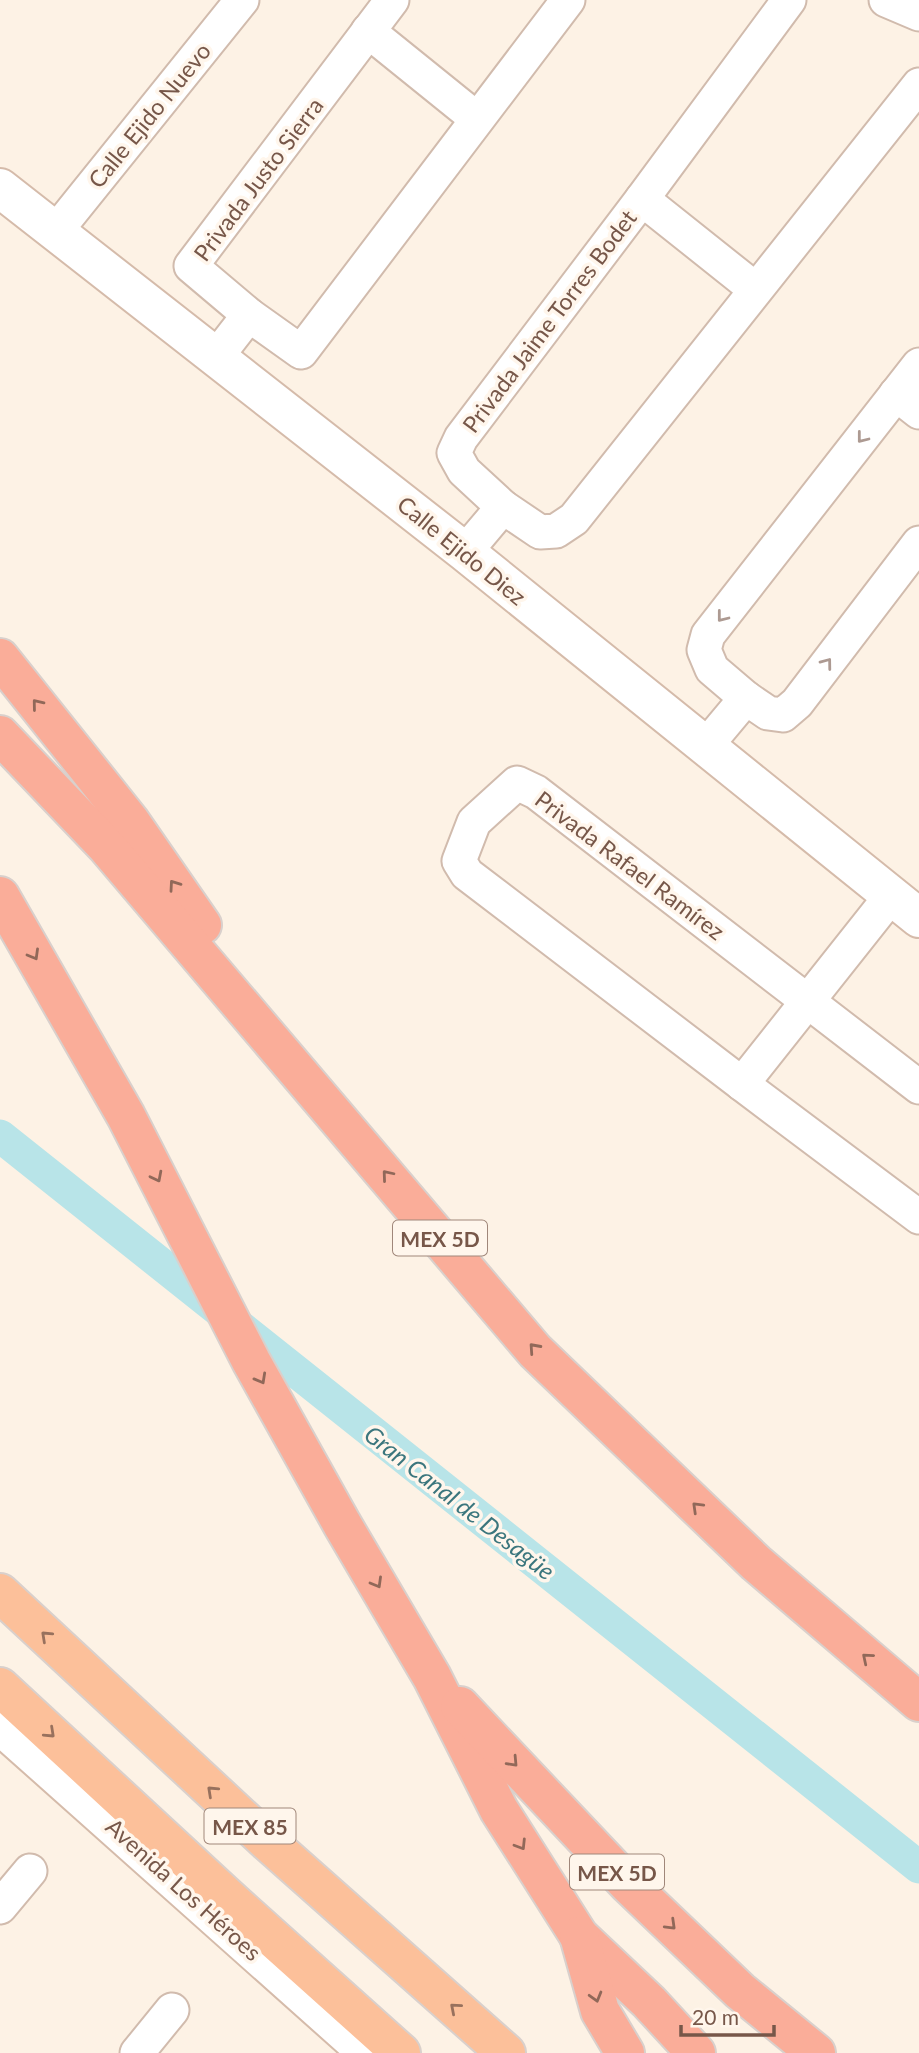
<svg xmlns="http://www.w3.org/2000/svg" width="919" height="2053" font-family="Lato,sans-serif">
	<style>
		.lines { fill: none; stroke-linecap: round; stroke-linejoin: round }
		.canal { stroke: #b8e4e8; stroke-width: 33 }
		.minor-casing { stroke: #d1bbad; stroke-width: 37 }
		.secondary-casing { stroke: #d5bbaa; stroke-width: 42 }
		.trunk-casing { stroke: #d9d0cc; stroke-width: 42 }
		.motorway-casing { stroke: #d9d0cc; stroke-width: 42 }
		.minor { stroke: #fff; stroke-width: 33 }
		.secondary { stroke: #fff; stroke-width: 38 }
		.trunk { stroke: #fcc09a; stroke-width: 38 }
		.motorway { stroke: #faad99; stroke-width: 38 }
		.oneway { stroke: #ad9a92 }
		.oneway2 { stroke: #916859 }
		.oneway3 { stroke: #98715d }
		.labels { text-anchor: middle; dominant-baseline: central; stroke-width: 7; stroke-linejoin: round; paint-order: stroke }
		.shield { fill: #fff6ec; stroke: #a0877a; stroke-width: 2 }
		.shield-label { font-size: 21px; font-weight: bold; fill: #775749 }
		.street-label { font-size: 23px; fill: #775749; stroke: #fff6ec }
		.water-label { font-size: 24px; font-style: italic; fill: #3b767d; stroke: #fff6ec }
	</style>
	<rect width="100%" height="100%" fill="#fdf2e5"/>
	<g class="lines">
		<!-- canal -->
		<polyline class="canal" points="0,1136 919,1867"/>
		<defs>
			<g id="minor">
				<polyline points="392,0 191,266 249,315 301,352 568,0"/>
				<polyline points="789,0 642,199 461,438 454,453 464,471 503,507 540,532 556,531 574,519 919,85"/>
				<polyline points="886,0 919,14"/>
				<polyline points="368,31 477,119"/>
				<polyline points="642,199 755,289"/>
				<polyline points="56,231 242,0"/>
				<polyline points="217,356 249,315"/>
				<polyline points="919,365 708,635 704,650 712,669 746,698 768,713 783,715 797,703 919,543"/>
				<polyline points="896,394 919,412"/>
				<polyline points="465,552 503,507"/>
				<polyline points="705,747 746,698"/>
				<polyline points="742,1084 891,896"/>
				<polyline points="919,1087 536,792 517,783 474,822 459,861 467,874 742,1084 919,1217"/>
				<polyline points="0,1907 30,1871"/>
				<polyline points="137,2053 172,2010"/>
			</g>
			<g id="secondary">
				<polyline points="0,188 465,552 919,918"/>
				<polyline points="0,1725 368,2053"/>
			</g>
			<g id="trunk">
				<polyline points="0,1593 268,1842 506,2053"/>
				<polyline points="0,1687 226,1896 401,2053"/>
			</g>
			<g id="motorway">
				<polyline points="0,658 130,821 202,925"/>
				<polyline points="0,735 106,846 535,1351 756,1563 919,1702"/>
				<polyline points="0,896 126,1116 251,1361 342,1524 432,1677 499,1810 579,1936 649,2002 696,2053"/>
				<polyline points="460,1706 628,1884 740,1991 816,2053"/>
				<polyline points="579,1936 600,2011 625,2053"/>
			</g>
		</defs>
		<!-- minor casing -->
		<use href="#minor" class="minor-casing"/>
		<!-- secondary casing -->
		<use href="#secondary" class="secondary-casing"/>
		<!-- trunk casing -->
		<use href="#trunk" class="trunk-casing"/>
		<!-- motorway casing -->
		<use href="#motorway" class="motorway-casing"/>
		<!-- minor -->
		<use href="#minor" class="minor"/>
		<!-- secondary -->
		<use href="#secondary" class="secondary"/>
		<!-- trunk -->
		<use href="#trunk" class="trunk"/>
		<!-- motorway -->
		<use href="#motorway" class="motorway"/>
	</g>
	<!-- one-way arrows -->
	<defs><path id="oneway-chevron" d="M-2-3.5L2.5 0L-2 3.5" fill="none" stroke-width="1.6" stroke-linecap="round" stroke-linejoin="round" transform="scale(1.75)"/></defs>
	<g class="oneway">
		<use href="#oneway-chevron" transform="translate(862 438) rotate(128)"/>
		<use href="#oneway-chevron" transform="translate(722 617) rotate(128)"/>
		<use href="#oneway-chevron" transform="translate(827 663) rotate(-53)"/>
	</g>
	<g class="oneway2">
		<use href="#oneway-chevron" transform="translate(37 704) rotate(-129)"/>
		<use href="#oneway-chevron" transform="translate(174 885) rotate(-125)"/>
		<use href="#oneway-chevron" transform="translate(34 955) rotate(60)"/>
		<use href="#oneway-chevron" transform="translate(387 1175) rotate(-130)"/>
		<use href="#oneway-chevron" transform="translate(157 1177) rotate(63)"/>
		<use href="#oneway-chevron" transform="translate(534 1348) rotate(-132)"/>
		<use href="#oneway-chevron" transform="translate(261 1379) rotate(61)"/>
		<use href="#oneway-chevron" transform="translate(697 1507) rotate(-136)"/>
		<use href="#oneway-chevron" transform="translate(377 1583) rotate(60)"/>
		<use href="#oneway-chevron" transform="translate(867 1658) rotate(-140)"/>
		<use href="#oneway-chevron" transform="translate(513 1762) rotate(47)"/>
		<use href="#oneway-chevron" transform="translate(521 1845) rotate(58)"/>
		<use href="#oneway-chevron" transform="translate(671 1925) rotate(44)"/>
		<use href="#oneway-chevron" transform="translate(596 1997) rotate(74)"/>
	</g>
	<g class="oneway3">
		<use href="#oneway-chevron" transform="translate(46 1636) rotate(-137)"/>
		<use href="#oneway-chevron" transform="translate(50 1733) rotate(43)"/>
		<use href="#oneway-chevron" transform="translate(212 1791) rotate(-137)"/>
		<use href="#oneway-chevron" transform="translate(455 2008) rotate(-139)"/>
	</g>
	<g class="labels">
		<!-- shield labels -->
		<g class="shield">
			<rect x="393" y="1220.5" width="94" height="35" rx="5"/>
			<rect x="204.5" y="1808.5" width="91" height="35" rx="5"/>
			<rect x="570" y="1854.5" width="94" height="35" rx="5"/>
		</g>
		<g class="shield-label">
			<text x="440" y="1238">MEX 5D</text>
			<text x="250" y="1826">MEX 85</text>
			<text x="617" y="1872">MEX 5D</text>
		</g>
		<!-- street labels -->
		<g class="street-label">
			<text transform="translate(149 115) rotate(-51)">Calle Ejido Nuevo</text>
			<text transform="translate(258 179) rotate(-53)">Privada Justo Sierra</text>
			<text transform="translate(549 321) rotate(-53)">Privada Jaime Torres Bodet</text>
			<text transform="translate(462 550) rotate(39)">Calle Ejido Diez</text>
			<text transform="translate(630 865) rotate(37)">Privada Rafael Ramírez</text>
			<text transform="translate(184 1889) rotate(42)">Avenida Los Héroes</text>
		</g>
		<!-- water labels -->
		<g class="water-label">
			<text transform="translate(460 1502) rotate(38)">Gran Canal de Desagüe</text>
		</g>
	</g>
	<!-- scale -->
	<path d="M681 2025v10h93v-10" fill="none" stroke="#775749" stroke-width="3.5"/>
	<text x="692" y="2025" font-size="21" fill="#775749" stroke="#fff6ec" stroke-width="5" paint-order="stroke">20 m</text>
</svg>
